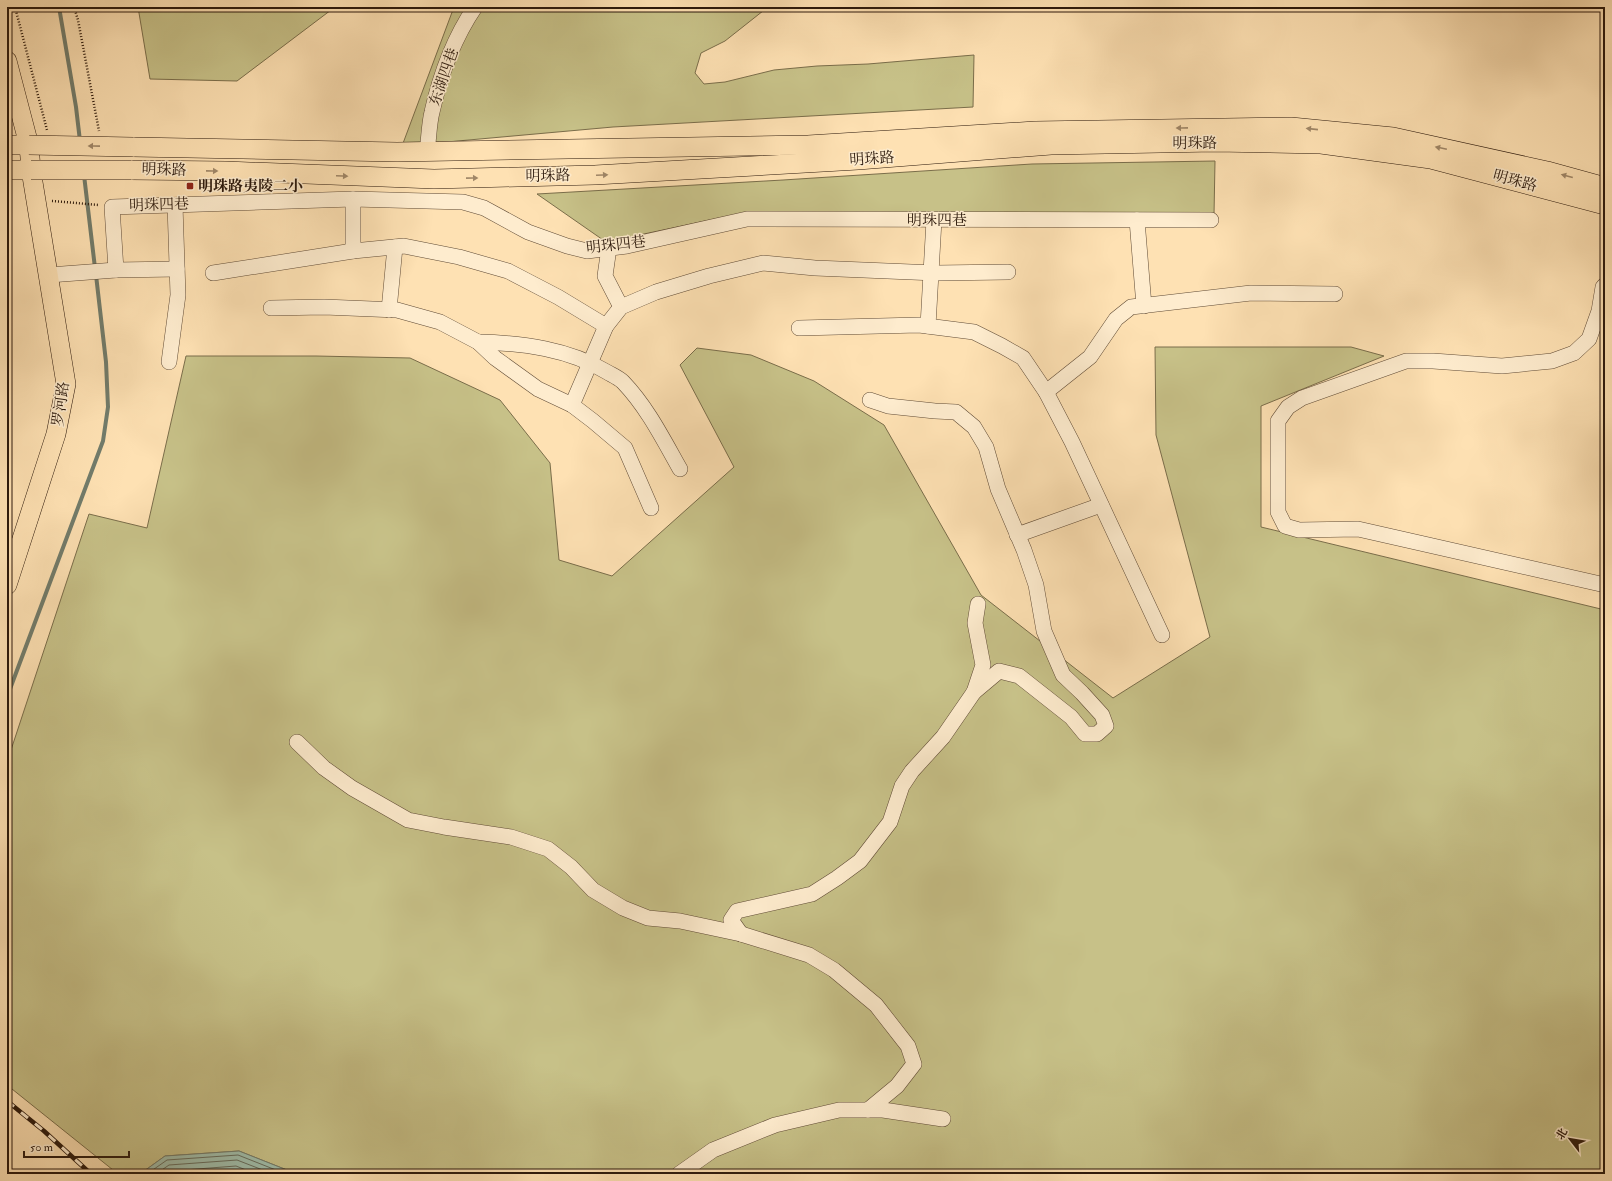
<svg xmlns="http://www.w3.org/2000/svg" width="1612" height="1181" font-family="'IM FELL Double Pica','Noto Serif SC',serif">
	<style>
		.green { fill: #c7c188; stroke: #7a6d4a }
		.water { fill: #a0beab; stroke: #727c6b }
		.lines { fill: none; stroke-linecap: round; stroke-linejoin: round }
		.shore { stroke: #666c5c; stroke-width: 1 }
		.stream { stroke: #727c6b; stroke-width: 4 }
		.minor-casing { stroke: #604b36; stroke-width: 16 }
		.major-casing { stroke: #2c190c; stroke-width: 20 }
		.path { stroke: #2c190c; stroke-width: 2.5; stroke-dasharray: 1 2; stroke-linecap: butt }
		.minor { stroke: #feecce; stroke-width: 15 }
		.major { stroke: #fee1b3; stroke-width: 19 }
		.rail-casing { stroke: #2c190c; stroke-width: 4.5 }
		.rail { stroke: #feecce; stroke-width: 3; stroke-dasharray: 9; stroke-linecap: butt }
		.major-bridge-casing { stroke: #2c190c; stroke-width: 20; stroke-linecap: butt }
		.major-bridge { stroke: #fee1b3; stroke-width: 19 }
		.oneway { fill: #a08768 }
		.poi-dot { fill: #8f2418; stroke: #feecce; stroke-width: 1.5 }
		.labels { text-anchor: middle; dominant-baseline: central; stroke-width: 3; stroke-linejoin: round; paint-order: stroke }
		.street-label { font-size: 15px; fill: #2c190c; stroke: #feecce }
		.poi-label { font-size: 15px; font-weight: bold; fill: #2c190c; stroke: #feecce; text-anchor: start }
	</style>
	<rect width="100%" height="100%" fill="#fee1b3"/>
	<filter id="stains"><feTurbulence type="fractalNoise" baseFrequency=".005" numOctaves="4"/><feColorMatrix values="0 0 0 0 .2 0 0 0 0 .09 0 0 0 0 .02 0 0 0 .5 -.17"/></filter>
	<radialGradient id="worn" r=".72"><stop offset=".6" stop-color="#630" stop-opacity="0"/><stop offset="1" stop-color="#630" stop-opacity=".3"/></radialGradient>
	<!-- green -->
	<g class="green">
		<polygon points="138,7 335,7 237,81 150,79"/>
		<polygon points="454,7 768,7 725,41 701,53 695,73 704,84 725,82 774,70 817,66 868,64 974,55 973,107 613,127 402,146"/>
		<polygon points="1215,161 1214,215 748,212 606,242 537,194 783,180 1032,164"/>
		<polygon points="1155,347 1351,347 1384,356 1261,406 1261,527 1605,610 1605,1174 297,1174 239,1151 165,1156 140,1174 118,1174 7,1085 7,762 89,514 147,528 186,356 316,356 410,358 500,400 550,463 559,560 612,576 734,467 680,365 697,348 751,355 814,381 884,425 981,595 1113,698 1210,637 1156,435"/>
	</g>
	<!-- water -->
	<polygon class="water" points="239,1151 297,1174 140,1174 165,1156"/>
	<g class="lines">
		<!-- shore -->
		<g class="shore">
			<polyline points="147,1174 167,1160 238,1155 286,1174"/>
			<polyline points="156,1174 169,1165 237,1160 273,1174"/>
			<polyline points="166,1174 171,1171 236,1166 256,1174"/>
		</g>
		<!-- stream -->
		<g class="stream">
			<polyline points="59,7 76,107 80,141"/>
			<polyline points="84,175 95,268"/>
			<polyline points="7,697 103,441 108,407 106,362 96,275"/>
		</g>
		<defs>
			<g id="minor">
				<path d="M427 151C429 138 429 124 432 112 440 76 454 38 475 7"/>
				<polyline points="1137,220 1144,306"/>
				<polyline points="609,248 605,276 621,307"/>
				<polyline points="353,251 353,199"/>
				<polyline points="116,270 112,207 353,199 463,202 484,208 528,232 567,246 587,251 627,246 747,219 1211,220"/>
				<polyline points="213,273 353,251 404,246 459,257 508,271 558,297 606,326"/>
				<polyline points="49,275 116,270 177,269"/>
				<polyline points="1605,285 1603,287 1599,311 1589,339 1574,353 1552,361 1502,366 1433,361 1406,361 1302,398 1288,407 1278,421 1278,512 1285,526 1299,530 1358,529 1605,585"/>
				<polyline points="271,308 324,307 397,310 440,322 478,342 495,358 538,389 572,405 593,421 625,448 651,508"/>
				<polyline points="389,310 395,247"/>
				<polyline points="928,326 934,220"/>
				<polyline points="799,328 919,325 974,332 1002,346 1023,358 1046,392 1072,442 1162,635"/>
				<path d="M478 342C523 343 569 349 607 372 612 375 619 378 623 382 647 407 663 439 680 469"/>
				<polyline points="169,362 178,295 175,205"/>
				<polyline points="1046,392 1090,357 1116,319 1131,307 1251,293 1335,294"/>
				<polyline points="870,400 888,406 935,411 956,412 974,427 986,447 998,489 1024,550 1036,585 1044,631 1063,675 1082,693 1102,715 1106,726 1097,734 1085,734 1071,717 1019,676 999,671 974,692"/>
				<polyline points="572,405 606,326 621,307 656,292 709,276 763,263 815,268 936,273 1008,272"/>
				<polyline points="1017,535 1101,505"/>
				<polyline points="297,742 324,768 352,788 408,820 444,827 511,837 548,849 571,867 593,890 623,908 648,918 680,921 741,934 809,955 834,970 876,1005 908,1046 914,1064 897,1086 868,1110"/>
				<polyline points="741,934 731,920 737,911 812,894 837,878 860,861 890,822 902,786 912,771 943,737 974,692 983,665 975,623 978,604"/>
				<polyline points="679,1174 713,1150 775,1125 839,1110 883,1110 943,1119"/>
			</g>
			<g id="major">
				<polyline points="7,61 29,145 31,170 66,384 56,434 7,585"/>
				<polyline points="7,145 29,145"/>
				<polyline points="133,147 397,152 808,145 1035,131 1291,127 1393,137 1547,171 1605,187"/>
				<polyline points="7,170 31,170"/>
				<polyline points="131,170 226,171 434,179 595,175 858,160 1051,145 1215,142 1321,144 1431,159 1605,205"/>
			</g>
		</defs>
		<!-- minor casing -->
		<use href="#minor" class="minor-casing"/>
		<!-- major casing -->
		<use href="#major" class="major-casing"/>
		<!-- path -->
		<g class="path">
			<polyline points="15,7 47,130"/>
			<polyline points="74,7 78,20 99,131"/>
			<polyline points="52,201 99,205"/>
		</g>
		<!-- minor -->
		<use href="#minor" class="minor"/>
		<!-- major -->
		<use href="#major" class="major"/>
		<defs>
			<polyline id="rail" points="7,1101 44,1131 91,1174"/>
		</defs>
		<!-- rail casing -->
		<use href="#rail" class="rail-casing"/>
		<!-- rail -->
		<use href="#rail" class="rail"/>
		<defs>
			<g id="major-bridge">
				<polyline points="29,145 133,147"/>
				<polyline points="31,170 131,170"/>
			</g>
		</defs>
		<!-- major-bridge casing -->
		<use href="#major-bridge" class="major-bridge-casing"/>
		<!-- major-bridge -->
		<use href="#major-bridge" class="major-bridge"/>
	</g>
	<!-- one-way arrows -->
	<defs><path id="oneway-solid" d="M-6-.8H1V-3.2L6.5 0L1 3.2V.8H-6Z"/></defs>
	<g class="oneway">
		<use href="#oneway-solid" transform="translate(1182 128) rotate(179)"/>
		<use href="#oneway-solid" transform="translate(1312 129) rotate(-174)"/>
		<use href="#oneway-solid" transform="translate(94 146) rotate(-179)"/>
		<use href="#oneway-solid" transform="translate(1441 148) rotate(-168)"/>
		<use href="#oneway-solid" transform="translate(212 171) rotate(1)"/>
		<use href="#oneway-solid" transform="translate(602 175) rotate(-3)"/>
		<use href="#oneway-solid" transform="translate(342 176) rotate(2)"/>
		<use href="#oneway-solid" transform="translate(1567 176) rotate(-165)"/>
		<use href="#oneway-solid" transform="translate(472 178) rotate(-1)"/>
	</g>
	<!-- markers -->
	<rect class="poi-dot" x="186" y="182" width="8" height="8" rx="2"/>
	<g class="labels">
		<!-- street labels -->
		<g class="street-label">
			<text transform="translate(444 77) rotate(-71)">东湖四巷</text>
			<text x="1195" y="143">明珠路</text>
			<text transform="translate(872 159) rotate(-4)">明珠路</text>
			<text transform="translate(164 170) rotate(1)">明珠路</text>
			<text transform="translate(548 176) rotate(-1)">明珠路</text>
			<text transform="translate(1515 181) rotate(15)">明珠路</text>
			<text transform="translate(159 205) rotate(-2)">明珠四巷</text>
			<text x="937" y="220">明珠四巷</text>
			<text transform="translate(616 245) rotate(-7)">明珠四巷</text>
			<text transform="translate(61 404) rotate(-82)">罗河路</text>
		</g>
		<!-- poi labels -->
		<g class="poi-label">
			<text x="198" y="186">明珠路夷陵二小</text>
		</g>
	</g>
	<!-- margin -->
	<rect width="1612" height="1181" fill="none" stroke="#fee1b3" stroke-width="24"/>
	<rect x="8" y="8" width="1596" height="1165" fill="none" stroke="#2c190c" stroke-width="2"/>
	<rect x="12" y="12" width="1588" height="1157" fill="none" stroke="#2c190c"/>
	<!-- north arrow -->
	<g transform="translate(1570 1139) rotate(301)" stroke="#feecce" stroke-width="3" paint-order="stroke">
	<path d="M0-3L7 15L0 10L-7 15Z" fill="#2c190c"/>
	<text y="-6" font-size="11" font-weight="bold" text-anchor="middle" fill="#2c190c">北</text>
	</g>
	<!-- scale -->
	<path d="M24 1151v6h105v-6" fill="none" stroke="#2c190c" stroke-width="2"/>
	<text x="30" y="1151" font-size="12" fill="#2c190c" stroke="#feecce" stroke-width="3" paint-order="stroke">50 m</text>
	<rect width="100%" height="100%" filter="url(#stains)"/>
	<rect width="100%" height="100%" fill="url(#worn)"/>
</svg>
